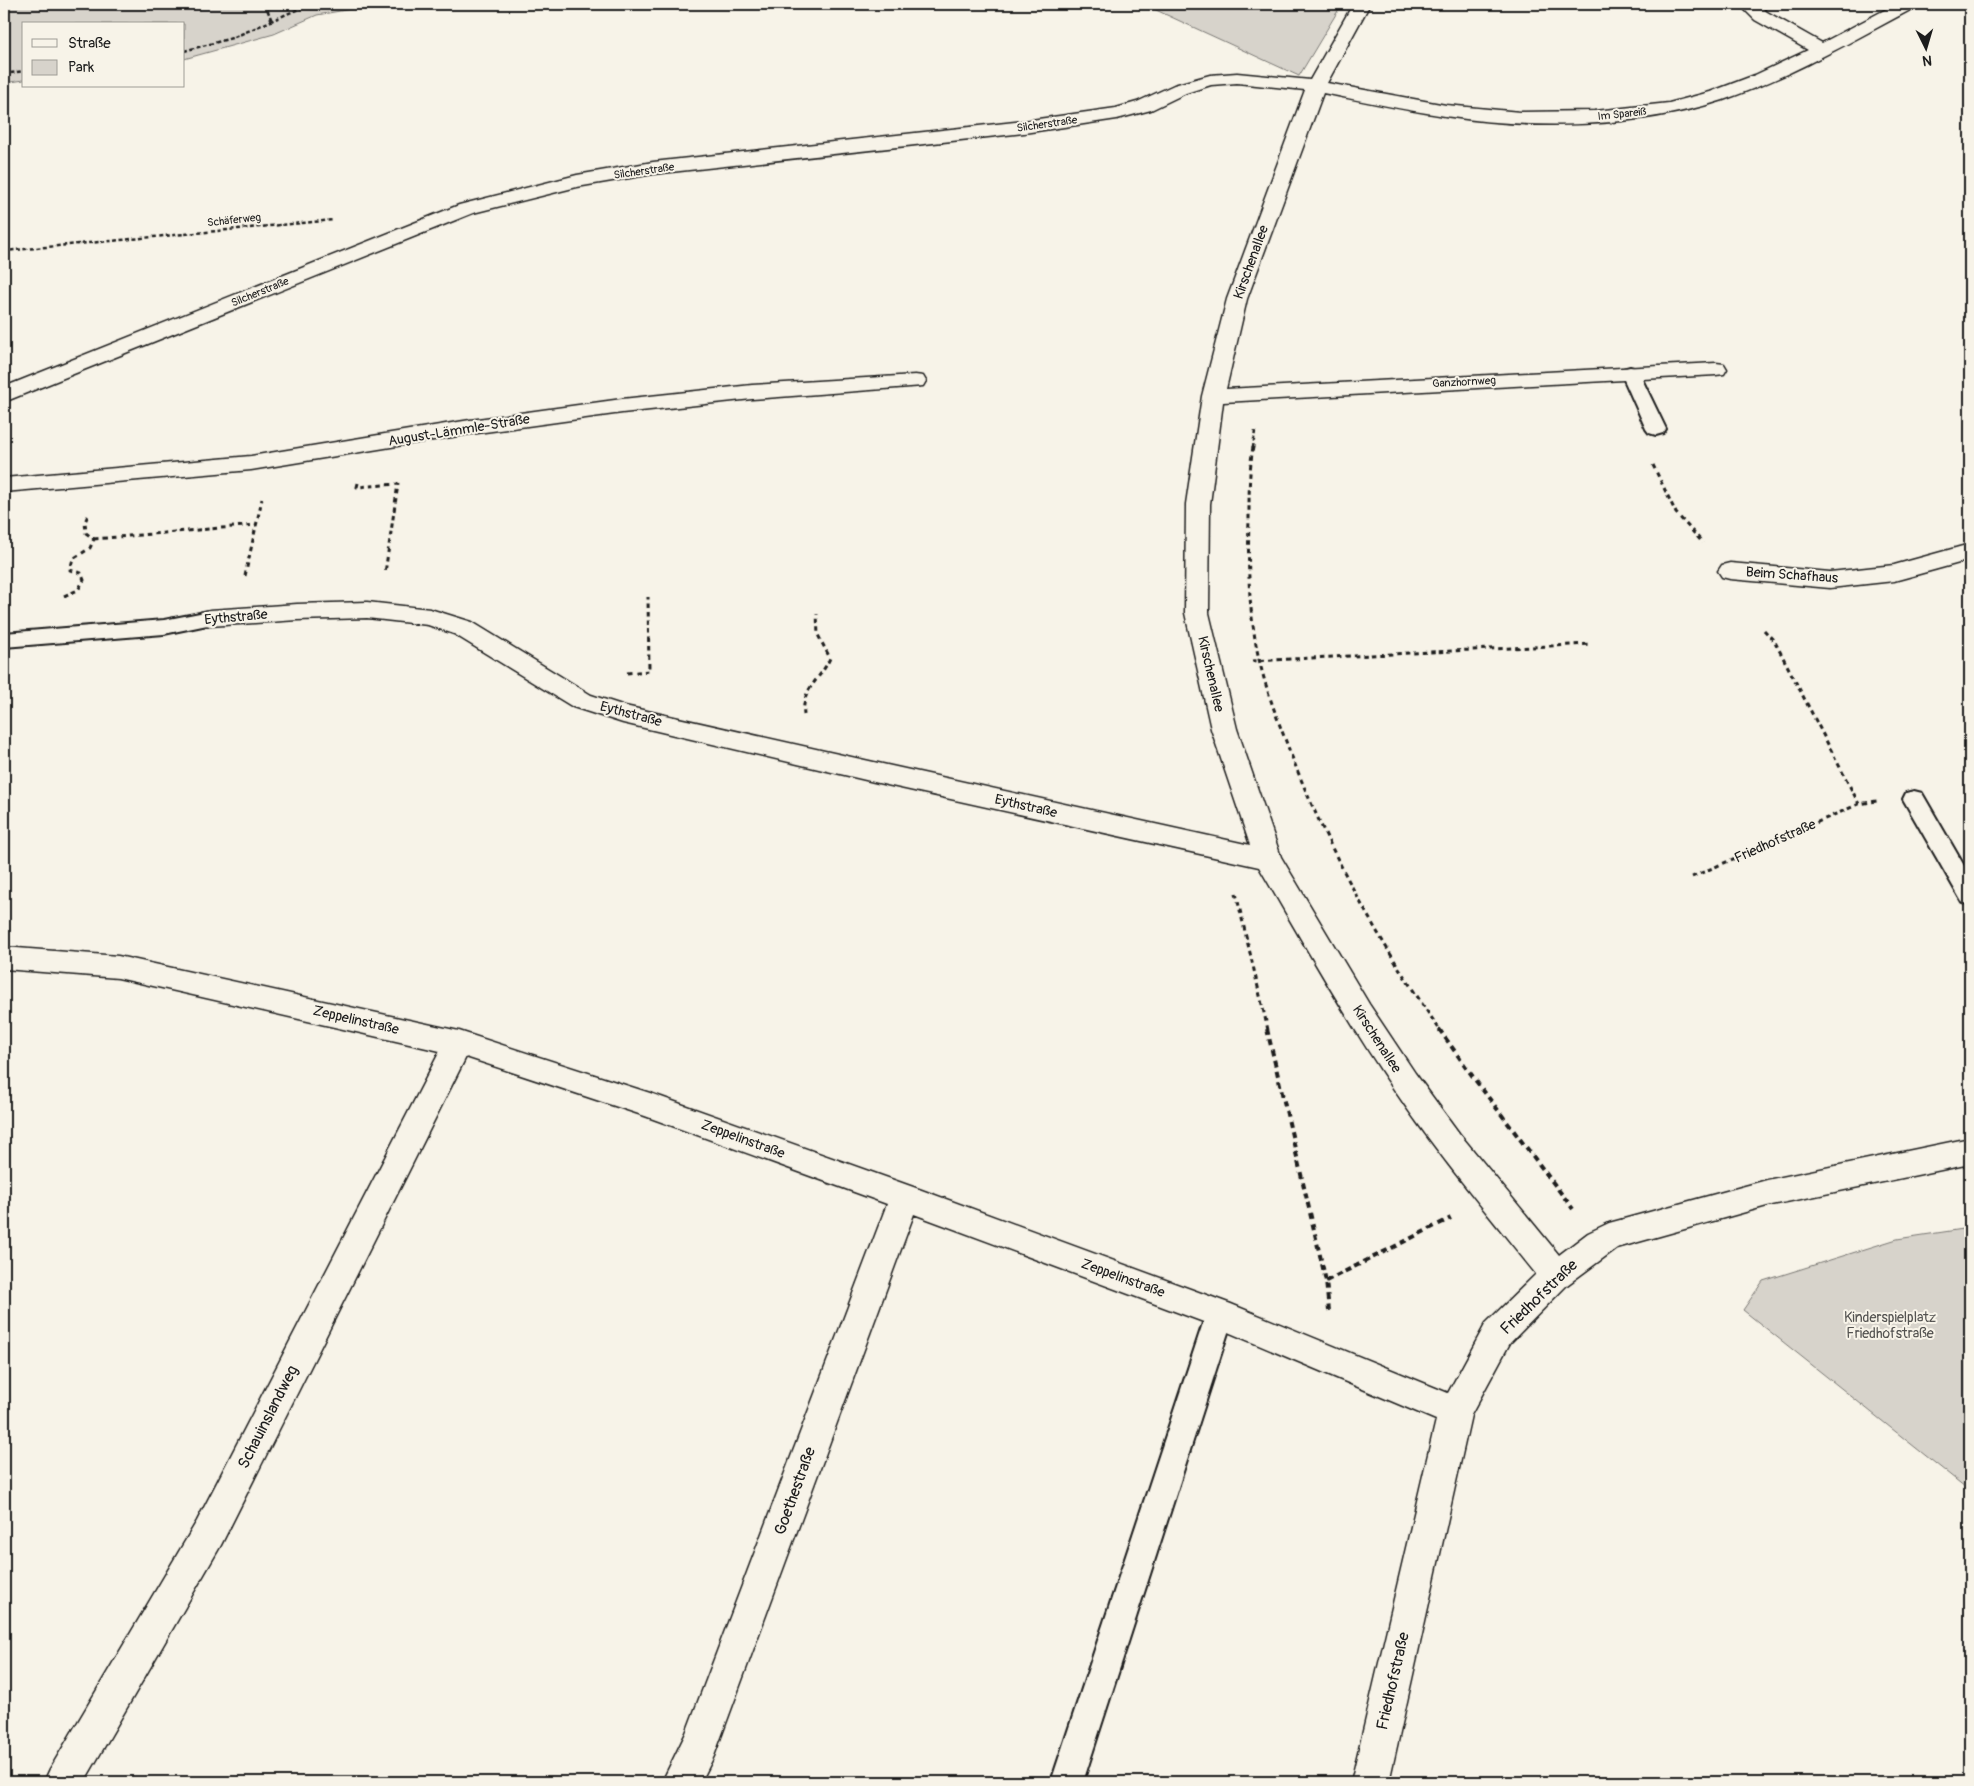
<svg xmlns="http://www.w3.org/2000/svg" width="1974" height="1786" font-family="Pangolin,sans-serif">
	<style>
		.green { fill: #d7d3cb; stroke: #7a7874 }
		.lines { fill: none; stroke-linecap: round; stroke-linejoin: round }
		.service-casing { stroke: #1c1c1c; stroke-width: 4 }
		.minor-casing { stroke: #1c1c1c; stroke-width: 3 }
		.path-far2 { stroke: #1c1c1c; stroke-width: 2.5; stroke-dasharray: 4 2.5; stroke-linecap: butt }
		.path-far1 { stroke: #1c1c1c; stroke-width: 3; stroke-dasharray: 4.5 4; stroke-linecap: butt }
		.path { stroke: #1c1c1c; stroke-width: 4; stroke-dasharray: 6 4.5; stroke-linecap: butt }
		.service { fill: #f7f3e8; fill-rule: evenodd }
		.minor { fill: #f7f3e8; fill-rule: evenodd }
		.labels { text-anchor: middle; dominant-baseline: central; stroke-width: 4; stroke-linejoin: round; paint-order: stroke }
		.far-street-label { font-size: 11px; fill: #1c1c1c; stroke: #f7f3e8 }
		.street-label { font-size: 14px; fill: #1c1c1c; stroke: #f7f3e8 }
		.park-label { font-size: 14px; fill: #545351; stroke: #f7f3e8 }
		.near-street-label { font-size: 16px; fill: #1c1c1c; stroke: #f7f3e8 }
	</style>
	<rect width="100%" height="100%" fill="#f7f3e8"/>
	<filter id="ink" filterUnits="userSpaceOnUse"><feTurbulence type="fractalNoise" baseFrequency=".02" numOctaves="2"/><feDisplacementMap in="SourceGraphic" scale="10" xChannelSelector="R" yChannelSelector="G"/><feConvolveMatrix kernelMatrix="1 2 1 2 8 2 1 2 1" color-interpolation-filters="sRGB"/></filter>
	<g filter="url(#ink)">
		<!-- green -->
		<g class="green">
			<polygon points="4,4 380,4 317,15 274,34 184,59 184,24 24,24 24,80 4,83"/>
			<polygon points="1143,4 1342,4 1299,76"/>
			<polygon points="1970,1228 1970,1491 1743,1310 1763,1281 1897,1239"/>
		</g>
		<g class="lines">
			<defs>
				<g id="service">
					<polygon points="1630,367 1637,369 1639,373 1666,429 1663,433 1656,435 1649,433 1646,429 1621,373 1623,369"/>
					<polygon points="210,611 217,613 221,618 217,623 164,634 4,647 4,633 164,620"/>
					<polygon points="1914,791 1922,793 1970,876 1970,905 1962,902 1903,799 1906,793"/>
					<polygon points="1220,1301 1230,1305 1234,1314 1083,1782 1051,1782 1206,1314 1210,1305"/>
				</g>
				<g id="minor">
					<path d="M1353 4H1370L1327 83 1446 105 1520 112 1595 111 1669 103 1710 92 1755 75 1808 50 1755 20 1739 4H1757L1767 12 1822 43 1896 4H1917L1914 8C1852 41 1790 77 1723 100 1638 128 1533 130 1445 116 1404 110 1363 101 1323 93L1247 299 1226 389 1716 363 1724 364 1727 369 1724 374 1716 375 1223 402 1210 504 1209 613 1237 729 1281 857 1369 1004 1415 1073 1459 1133 1559 1255 1588 1233 1609 1223 1767 1180 1970 1138V1164L1767 1206 1617 1248 1567 1285 1510 1343 1471 1415 1389 1782H1351L1436 1420 1209 1324 914 1214 714 1756 701 1782H662L686 1733 887 1204 645 1116 466 1057 221 1545 84 1782H44L50 1769 197 1521 440 1051 118 978 4 969V947L118 956 459 1031 650 1093 916 1188 1231 1304 1448 1393 1486 1323 1536 1274C1488 1214 1438 1155 1395 1091 1346 1019 1303 942 1259 867L887 785 623 723 573 707 454 634 428 625 367 618 297 620 210 626 201 624 198 618 201 612 210 610 297 604 367 602 430 609 472 622 591 695 625 706 887 765 1250 845 1211 729 1185 613 1186 504 1202 396 1227 299 1305 90 1237 83 1211 85 1186 93 1151 110 1117 119 1024 133 653 174 577 187 473 213 4 402V387L459 205 577 175 653 162 1024 121 1116 108 1137 102 1174 85 1210 75 1237 73 1310 80Z"/>
					<polygon points="915,375 923,376 926,381 923,386 752,399 622,413 470,434 251,470 4,492 4,478 251,456 470,420 622,399 752,385"/>
					<polygon points="1970,544 1970,560 1894,581 1830,588 1730,579 1722,577 1718,571 1722,565 1730,563 1830,572 1894,565"/>
				</g>
			</defs>
			<!-- service casing -->
			<use href="#service" class="service-casing"/>
			<!-- minor casing -->
			<use href="#minor" class="minor-casing"/>
			<!-- path-far2 -->
			<g class="path-far2">
				<polyline points="265,4 272,21"/>
				<polyline points="184,51 232,38 310,4"/>
				<polyline points="4,74 24,71"/>
				<polyline points="4,251 334,220"/>
				<polyline points="1253,448 1255,431"/>
			</g>
			<!-- path-far1 -->
			<g class="path-far1">
				<path d="M1253 447C1249 471 1249 494 1249 518 1248 556 1248 594 1254 632 1259 670 1273 708 1287 744 1325 845 1378 941 1440 1030"/>
				<polyline points="1653,465 1676,513 1703,543"/>
				<polyline points="358,483 357,487 398,484 385,573"/>
				<polyline points="94,539 256,525"/>
				<polyline points="245,576 262,499"/>
				<polyline points="64,596 78,590 84,580 81,573 70,570 73,559 90,548 94,539 86,533 85,522 88,515"/>
				<polyline points="1764,630 1775,642 1859,804"/>
				<polyline points="1252,661 1591,644"/>
				<polyline points="627,673 649,671 648,597"/>
				<path d="M804 715C801 688 820 681 830 658L818 635 817 614"/>
				<polyline points="1692,877 1859,804 1877,801"/>
				<polyline points="1236,893 1268,1030"/>
			</g>
			<!-- path -->
			<g class="path">
				<polyline points="1267,1029 1326,1281 1329,1311"/>
				<polyline points="1439,1029 1476,1081 1573,1209"/>
				<polyline points="1326,1281 1451,1218"/>
			</g>
			<!-- service -->
			<use href="#service" class="service"/>
			<!-- minor -->
			<use href="#minor" class="minor"/>
		</g>
	</g>
	<g class="labels">
		<!-- far-street labels -->
		<g class="far-street-label">
			<text transform="translate(1622 114) rotate(-6)">Im Spareiß</text>
			<text transform="translate(1047 124) rotate(-8)">Silcherstraße</text>
			<text transform="translate(644 171) rotate(-8)">Silcherstraße</text>
			<text transform="translate(234 220) rotate(-6)">Schäferweg</text>
			<text transform="translate(260 292) rotate(-22)">Silcherstraße</text>
			<text transform="translate(1464 382) rotate(-3)">Ganzhornweg</text>
		</g>
		<!-- street labels -->
		<g class="street-label">
			<text transform="translate(1251 262) rotate(-70)">Kirschenallee</text>
			<text transform="translate(459 430) rotate(-9)">August-Lämmle-Straße</text>
			<text transform="translate(1792 575) rotate(4)">Beim Schafhaus</text>
			<text transform="translate(236 617) rotate(-5)">Eythstraße</text>
			<text transform="translate(1211 674) rotate(77)">Kirschenallee</text>
			<text transform="translate(631 714) rotate(15)">Eythstraße</text>
			<text transform="translate(1026 806) rotate(13)">Eythstraße</text>
			<text transform="translate(1775 841) rotate(-24)">Friedhofstraße</text>
			<text transform="translate(356 1020) rotate(13)">Zeppelinstraße</text>
			<text transform="translate(1377 1039) rotate(57)">Kirschenallee</text>
			<text transform="translate(743 1139) rotate(20)">Zeppelinstraße</text>
			<text transform="translate(1123 1278) rotate(20)">Zeppelinstraße</text>
		</g>
		<!-- park labels -->
		<g class="park-label">
			<text x="1890" y="1317">Kinderspielplatz<tspan x="1890" dy="16">Friedhofstraße</tspan></text>
		</g>
		<!-- near-street labels -->
		<g class="near-street-label">
			<text transform="translate(1539 1297) rotate(-44)">Friedhofstraße</text>
			<text transform="translate(268 1417) rotate(-63)">Schauinslandweg</text>
			<text transform="translate(795 1491) rotate(-70)">Goethestraße</text>
			<text transform="translate(1393 1681) rotate(-77)">Friedhofstraße</text>
		</g>
	</g>
	<!-- margin -->
	<rect width="1974" height="1786" fill="none" stroke="#f7f3e8" stroke-width="20"/>
	<rect x="10" y="10" width="1954" height="1766" fill="none" stroke="#1c1c1c" stroke-width="2" filter="url(#ink)"/>
	<!-- legend -->
	<rect x="22" y="22" width="162" height="65" fill="#f7f3e8" stroke="#9f9d96"/>
	<rect x="32" y="39" width="25" height="8" fill="#f7f3e8" stroke="#9f9d96"/>
	<text x="68" y="48" font-size="15" fill="#1c1c1c">Straße</text>
	<rect x="32" y="60" width="25" height="15" fill="#d7d3cb" stroke="#9f9d96"/>
	<text x="68" y="72" font-size="15" fill="#1c1c1c">Park</text>
	<!-- north arrow -->
	<g transform="translate(1926 48) rotate(175)" stroke="#f7f3e8" stroke-width="4" paint-order="stroke">
	<path d="M0-4L9 19L0 12L-9 19Z" fill="#1c1c1c"/>
	<text y="-8" font-size="14" font-weight="bold" text-anchor="middle" fill="#1c1c1c">N</text>
	</g>
</svg>
